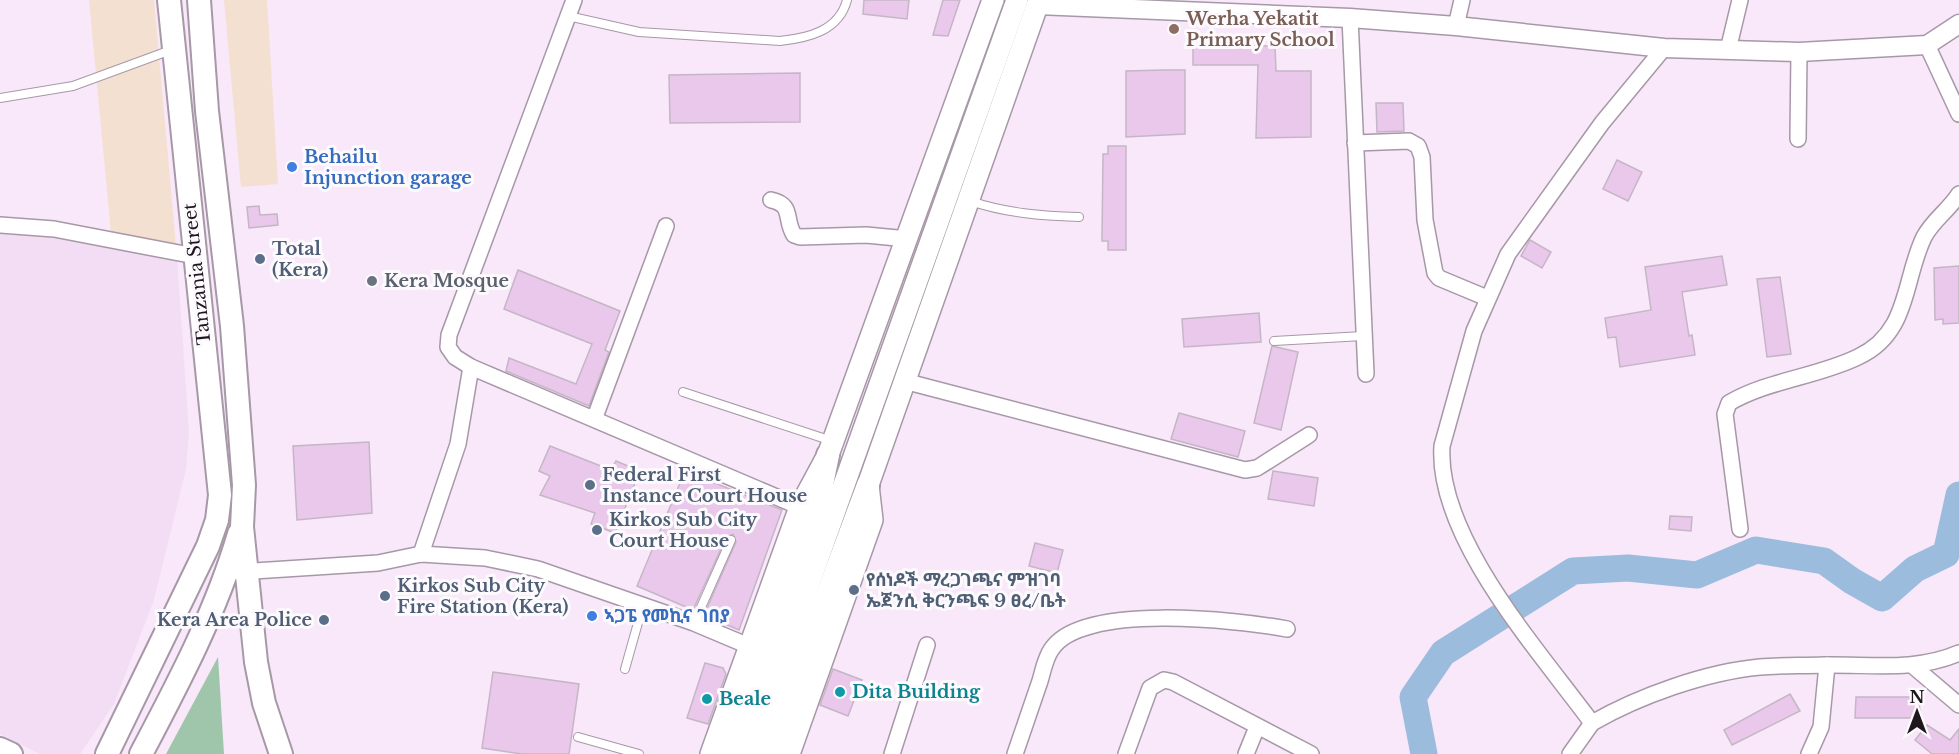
<svg xmlns="http://www.w3.org/2000/svg" width="1959" height="754" font-family="'Libre Baskerville','Noto Sans Ethiopic',serif">
	<style>
		.commercial { fill: #f4e0d1 }
		.built { fill: #f3ddf4 }
		.green { fill: #9fc6aa }
		.lines { fill: none; stroke-linecap: round; stroke-linejoin: round }
		.river { stroke: #9cbcde; stroke-width: 27 }
		.building { fill: #e9c8eb; stroke: #c5b6c6; stroke-width: 1.5 }
		.service-casing { stroke: #a798a7; stroke-width: 10 }
		.minor-casing { stroke: #a798a7; stroke-width: 18 }
		.tertiary-casing { stroke: #a798a7; stroke-width: 21 }
		.secondary-casing { stroke: #a798a7; stroke-width: 24 }
		.primary-casing { stroke: #a798a7; stroke-width: 26 }
		.service { stroke: #fff; stroke-width: 8 }
		.minor { stroke: #fff; stroke-width: 15 }
		.tertiary { stroke: #fff; stroke-width: 18 }
		.secondary { stroke: #fff; stroke-width: 21 }
		.primary { stroke: #fff; stroke-width: 22 }
		.education-dot { fill: #8d6e63; stroke: #fdfafe; stroke-width: 2 }
		.shop-dot { fill: #3f7fe0; stroke: #fdfafe; stroke-width: 2 }
		.service-dot { fill: #5c6f8a; stroke: #fdfafe; stroke-width: 2 }
		.worship-dot { fill: #6b7280; stroke: #fdfafe; stroke-width: 2 }
		.culture-dot { fill: #0f9aa8; stroke: #fdfafe; stroke-width: 2 }
		.labels { text-anchor: middle; dominant-baseline: central; stroke-width: 6; stroke-linejoin: round; paint-order: stroke }
		.education-label { font-size: 18px; font-weight: bold; fill: #785e54; stroke: #fdfafe; text-anchor: start }
		.shop-label { font-size: 18px; font-weight: bold; fill: #366cbe; stroke: #fdfafe; text-anchor: start }
		.service-label { font-size: 18px; font-weight: bold; fill: #4e5e75; stroke: #fdfafe; text-anchor: start }
		.street-label { font-size: 18px; fill: #1e181e; stroke: #fdfafe }
		.worship-label { font-size: 18px; font-weight: bold; fill: #5b616d; stroke: #fdfafe; text-anchor: start }
		.culture-label { font-size: 18px; font-weight: bold; fill: #0d838f; stroke: #fdfafe; text-anchor: start }
	</style>
	<rect width="100%" height="100%" fill="#f8e8f9"/>
	<!-- commercial -->
	<g class="commercial">
		<polygon points="89,0 154,0 177,258 112,244"/>
		<polygon points="224,0 267,0 278,184 241,187"/>
	</g>
	<!-- built -->
	<polygon class="built" points="0,224 177,258 189,433 186,469 154,600 114,704 80,754 40,754 0,734"/>
	<!-- green -->
	<polygon class="green" points="218,657 224,754 166,754"/>
	<g class="lines">
		<!-- river -->
		<polyline class="river" points="1424,754 1413,697 1443,653 1573,571 1628,568 1697,575 1756,550 1824,561 1852,581 1882,598 1915,569 1946,554 1959,495"/>
	</g>
	<!-- building -->
	<g class="building">
		<polygon points="864,0 909,0 907,19 863,14"/>
		<polygon points="943,0 960,0 948,36 933,35"/>
		<polygon points="1193,45 1275,46 1276,71 1311,71 1311,137 1256,138 1258,65 1193,65"/>
		<polygon points="1164,70 1185,70 1185,134 1126,137 1126,71"/>
		<polygon points="800,73 800,122 670,123 669,75"/>
		<polygon points="1376,103 1403,103 1404,131 1377,132"/>
		<polygon points="1108,146 1126,146 1126,250 1108,250 1108,241 1102,241 1103,154 1108,154"/>
		<polygon points="1617,160 1642,172 1628,201 1603,189"/>
		<polygon points="259,206 260,215 277,214 278,225 249,228 247,207"/>
		<polygon points="1530,240 1551,252 1542,268 1521,256"/>
		<polygon points="1722,256 1727,285 1682,292 1689,336 1692,335 1695,355 1620,367 1616,337 1608,338 1605,318 1651,310 1645,267"/>
		<polygon points="1959,266 1959,323 1943,324 1943,319 1935,320 1934,268"/>
		<polygon points="518,270 620,311 605,350 609,352 589,406 506,371 509,358 576,384 592,344 504,309"/>
		<polygon points="1780,277 1791,354 1767,357 1757,279"/>
		<polygon points="1259,313 1261,342 1184,347 1182,319"/>
		<polygon points="1272,346 1298,352 1281,430 1254,423"/>
		<polygon points="1179,413 1245,431 1238,457 1171,439"/>
		<polygon points="369,442 372,513 297,520 293,446"/>
		<polygon points="550,446 611,470 616,461 640,471 615,533 591,524 595,513 540,495 550,476 539,471"/>
		<polygon points="685,471 782,510 739,630 704,615 736,542 733,534 726,538 693,610 637,586"/>
		<polygon points="1273,471 1318,478 1314,506 1268,499"/>
		<polygon points="1670,516 1692,517 1691,531 1669,529"/>
		<polygon points="1035,543 1063,550 1057,573 1029,566"/>
		<polygon points="705,663 723,668 726,674 708,724 687,718"/>
		<polygon points="833,669 862,680 848,716 820,705"/>
		<polygon points="493,672 579,684 569,754 522,754 482,748"/>
		<polygon points="1790,694 1800,711 1732,745 1724,730"/>
		<polygon points="1856,697 1919,697 1920,718 1855,718"/>
		<polygon points="1927,725 1950,740 1959,729 1959,754 1932,754 1915,740"/>
	</g>
	<g class="lines">
		<defs>
			<g id="service">
				<path d="M568 16 639 32 780 41C808 38 839 31 847 0"/>
				<polyline points="0,98 73,86 171,50"/>
				<path d="M970 201C1006 213 1041 216 1079 217"/>
				<polyline points="1274,341 1363,336"/>
				<polyline points="683,392 832,441"/>
				<polyline points="694,623 731,540"/>
				<polyline points="625,669 643,605"/>
				<polyline points="578,737 639,754"/>
			</g>
			<g id="minor">
				<polyline points="574,0 449,335 448,347 455,357 471,367 800,507"/>
				<polyline points="1350,18 1366,374"/>
				<polyline points="1456,26 1462,0"/>
				<polyline points="1927,45 1959,114"/>
				<polyline points="1728,50 1740,0"/>
				<polyline points="1798,139 1799,52"/>
				<polyline points="1355,143 1409,141 1418,146 1422,157 1425,220 1435,273 1439,278 1487,298"/>
				<path d="M771 200C794 205 784 219 794 235L800 237 866 235 908 239"/>
				<polyline points="0,225 54,229 195,256"/>
				<polyline points="904,381 1245,470 1257,468 1309,435"/>
				<polyline points="595,417 666,226"/>
				<path d="M1740 529 1725 414 1729 403C1768 380 1817 377 1858 357 1910 333 1903 280 1924 237 1933 220 1949 210 1959 194"/>
				<polyline points="421,554 458,444 471,367"/>
				<polyline points="239,572 378,563 421,554 485,558 538,569 694,623 751,647"/>
				<polyline points="1913,666 1959,705"/>
				<path d="M1592 723C1639 696 1706 672 1760 667 1781 665 1803 666 1824 665 1870 664 1915 672 1959 653"/>
				<polyline points="892,754 927,645"/>
				<path d="M1015 754C1023 730 1032 705 1040 681 1043 671 1045 659 1051 650 1080 602 1238 620 1287 629"/>
				<polyline points="1126,754 1150,688 1164,680 1173,682 1311,754"/>
				<polyline points="1246,754 1257,727"/>
				<path d="M1570 754 1592 723C1540 652 1436 537 1442 446L1474 331 1508 254 1602 123 1664 48"/>
				<polyline points="1809,754 1821,727 1827,665"/>
			</g>
			<polyline id="tertiary" points="1037,5 1350,18 1456,26 1664,48 1799,52 1927,45 1959,24"/>
			<g id="secondary">
				<polyline points="711,754 800,507 828,455 993,0"/>
				<polyline points="748,754 1017,0"/>
				<polyline points="789,754 872,520 868,485 1039,0"/>
			</g>
			<g id="primary">
				<polyline points="199,0 207,111 232,326 244,485 242,527 256,662 264,703 281,754"/>
				<polyline points="0,749 11,754"/>
				<polyline points="107,754 208,546 217,520 220,495 169,0"/>
				<path d="M141 754C179 682 216 612 239 534"/>
				<polyline points="730,754 816,514 828,455"/>
				<polyline points="768,754 868,485"/>
			</g>
		</defs>
		<!-- service casing -->
		<use href="#service" class="service-casing"/>
		<!-- minor casing -->
		<use href="#minor" class="minor-casing"/>
		<!-- tertiary casing -->
		<use href="#tertiary" class="tertiary-casing"/>
		<!-- secondary casing -->
		<use href="#secondary" class="secondary-casing"/>
		<!-- primary casing -->
		<use href="#primary" class="primary-casing"/>
		<!-- service -->
		<use href="#service" class="service"/>
		<!-- minor -->
		<use href="#minor" class="minor"/>
		<!-- tertiary -->
		<use href="#tertiary" class="tertiary"/>
		<!-- secondary -->
		<use href="#secondary" class="secondary"/>
		<!-- primary -->
		<use href="#primary" class="primary"/>
	</g>
	<!-- markers -->
	<circle class="education-dot" cx="1174" cy="29" r="6"/>
	<g class="shop-dot">
		<circle cx="292" cy="167" r="6"/>
		<circle cx="592" cy="616" r="6"/>
	</g>
	<g class="service-dot">
		<circle cx="260" cy="259" r="6"/>
		<circle cx="590" cy="485" r="6"/>
		<circle cx="597" cy="530" r="6"/>
		<circle cx="854" cy="590" r="6"/>
		<circle cx="385" cy="596" r="6"/>
		<circle cx="324" cy="620" r="6"/>
	</g>
	<circle class="worship-dot" cx="372" cy="281" r="6"/>
	<g class="culture-dot">
		<circle cx="840" cy="692" r="6"/>
		<circle cx="707" cy="699" r="6"/>
	</g>
	<g class="labels">
		<!-- education labels -->
		<g class="education-label">
			<text x="1186" y="19">Werha Yekatit<tspan x="1186" dy="21">Primary School</tspan></text>
		</g>
		<!-- shop labels -->
		<g class="shop-label">
			<text x="304" y="157">Behailu<tspan x="304" dy="21">Injunction garage</tspan></text>
			<text x="604" y="616">ኣጋፔ የመኪና ገበያ</text>
		</g>
		<!-- service labels -->
		<g class="service-label">
			<text x="272" y="249">Total<tspan x="272" dy="21">(Kera)</tspan></text>
			<text x="602" y="475">Federal First<tspan x="602" dy="21">Instance Court House</tspan></text>
			<text x="609" y="520">Kirkos Sub City<tspan x="609" dy="21">Court House</tspan></text>
			<text x="866" y="580">የሰነዶች ማረጋገጫና ምዝገባ<tspan x="866" dy="21">ኤጀንሲ ቅርንጫፍ 9 ፀረ/ቤት</tspan></text>
			<text x="397" y="586">Kirkos Sub City<tspan x="397" dy="21">Fire Station (Kera)</tspan></text>
			<text x="312" y="620" text-anchor="end">Kera Area Police</text>
		</g>
		<!-- street labels -->
		<g class="street-label">
			<text transform="translate(197 274) rotate(-96)">Tanzania Street</text>
		</g>
		<!-- worship labels -->
		<g class="worship-label">
			<text x="384" y="281">Kera Mosque</text>
		</g>
		<!-- culture labels -->
		<g class="culture-label">
			<text x="852" y="692">Dita Building</text>
			<text x="719" y="699">Beale</text>
		</g>
	</g>
	<!-- north arrow -->
	<g transform="translate(1917 712)" stroke="#fdfafe" stroke-width="4.5" paint-order="stroke">
	<path d="M0-4.5L10 22L0 15L-10 22Z" fill="#1e181e"/>
	<text y="-9" font-size="16" font-weight="bold" text-anchor="middle" fill="#1e181e">N</text>
	</g>
</svg>
